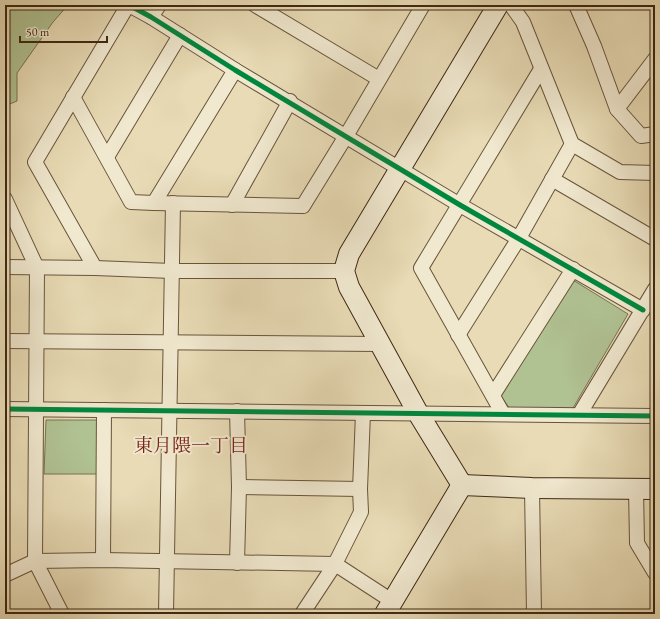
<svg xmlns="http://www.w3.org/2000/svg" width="660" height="619" font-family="'EB Garamond','Noto Serif JP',serif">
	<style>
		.green { fill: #b0c192; stroke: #777452 }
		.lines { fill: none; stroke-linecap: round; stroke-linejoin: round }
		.street-casing { stroke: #68553b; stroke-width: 16 }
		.secondary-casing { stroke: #3e2812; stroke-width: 22 }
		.street { stroke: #f0e8cf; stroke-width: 14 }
		.secondary { stroke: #f0e8cf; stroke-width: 20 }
		.cycleway-casing { stroke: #f0e8cf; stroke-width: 8 }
		.cycleway { stroke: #00873e; stroke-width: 5 }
		.labels { text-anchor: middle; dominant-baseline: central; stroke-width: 4; stroke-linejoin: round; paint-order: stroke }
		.neighbourhood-label { font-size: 19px; fill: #7a1f14; stroke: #f0e8cf }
	</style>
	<rect width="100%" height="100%" fill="#e8dbb5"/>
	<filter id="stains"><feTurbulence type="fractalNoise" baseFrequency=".005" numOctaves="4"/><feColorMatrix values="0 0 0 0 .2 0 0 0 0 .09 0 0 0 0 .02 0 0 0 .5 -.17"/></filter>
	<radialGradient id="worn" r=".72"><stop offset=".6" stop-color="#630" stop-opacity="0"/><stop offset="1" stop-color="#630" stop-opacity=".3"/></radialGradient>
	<!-- green -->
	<g class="green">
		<polygon points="5,5 68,5 53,22 17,73 17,101 5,106"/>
		<polygon points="573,280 628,314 573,408 510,409 501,396"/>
		<polygon points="46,420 98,420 97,474 44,474"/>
	</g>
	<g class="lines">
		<defs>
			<g id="street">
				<polyline points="129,5 151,17 235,70 460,205 643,310"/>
				<polyline points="255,5 379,79"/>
				<polyline points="511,5 523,22 572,144 620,172 655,173"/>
				<polyline points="576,5 594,46 617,109 641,136 655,134"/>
				<polyline points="151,17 159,5"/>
				<polyline points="73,97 131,202 154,203 303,206 346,136 423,5"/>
				<polyline points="617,109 655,59"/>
				<polyline points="107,157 180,35"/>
				<polyline points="552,179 655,239"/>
				<polyline points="5,199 37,268 35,561 62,614"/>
				<polyline points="154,203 235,70"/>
				<polyline points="232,205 290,101"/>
				<polyline points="5,267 95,268 172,271 344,271"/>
				<polyline points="95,268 35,162 128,5"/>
				<polyline points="458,335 519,238 572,144"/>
				<polyline points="5,341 380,344"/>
				<polyline points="493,395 573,269"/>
				<polyline points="5,409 655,416"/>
				<polyline points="237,411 239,487 237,563"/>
				<polyline points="503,414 421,268 541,69"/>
				<polyline points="579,415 655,289"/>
				<polyline points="239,487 360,489"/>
				<polyline points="532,488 534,614"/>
				<polyline points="636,488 637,543 655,573"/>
				<polyline points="103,560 104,410"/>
				<polyline points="5,575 35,561 103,560 335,564 392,601"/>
				<polyline points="166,614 173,203"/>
				<polyline points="302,614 335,564 361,512 360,489 363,413"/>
			</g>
			<g id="secondary">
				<polyline points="462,485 418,413 349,287 344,271 349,254 498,5"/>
				<polyline points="462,485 532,488 655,489"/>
				<polyline points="385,614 462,485"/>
			</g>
		</defs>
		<!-- street casing -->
		<use href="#street" class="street-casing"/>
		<!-- secondary casing -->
		<use href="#secondary" class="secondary-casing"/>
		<!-- street -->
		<use href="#street" class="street"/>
		<!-- secondary -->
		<use href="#secondary" class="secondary"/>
		<defs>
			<g id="cycleway">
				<polyline points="129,5 151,17 235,70 460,205 643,310"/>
				<polyline points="5,409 655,416"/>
			</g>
		</defs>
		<!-- cycleway casing -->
		<use href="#cycleway" class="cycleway-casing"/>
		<!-- cycleway -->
		<use href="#cycleway" class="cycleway"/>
	</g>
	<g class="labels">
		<!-- neighbourhood labels -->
		<g class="neighbourhood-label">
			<text x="191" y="445">東月隈一丁目</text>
		</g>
	</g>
	<!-- margin -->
	<rect width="660" height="619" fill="none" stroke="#e8dbb5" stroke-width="20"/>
	<rect x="6" y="6" width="648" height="607" fill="none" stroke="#3e2812" stroke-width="2"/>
	<rect x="10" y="10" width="640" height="599" fill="none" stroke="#3e2812"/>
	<!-- scale -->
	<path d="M20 36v6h87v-6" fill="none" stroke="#3e2812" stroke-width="2"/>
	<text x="26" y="36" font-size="12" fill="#3e2812" stroke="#f0e8cf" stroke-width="3" paint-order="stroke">50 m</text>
	<rect width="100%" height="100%" filter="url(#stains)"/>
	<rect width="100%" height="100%" fill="url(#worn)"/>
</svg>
